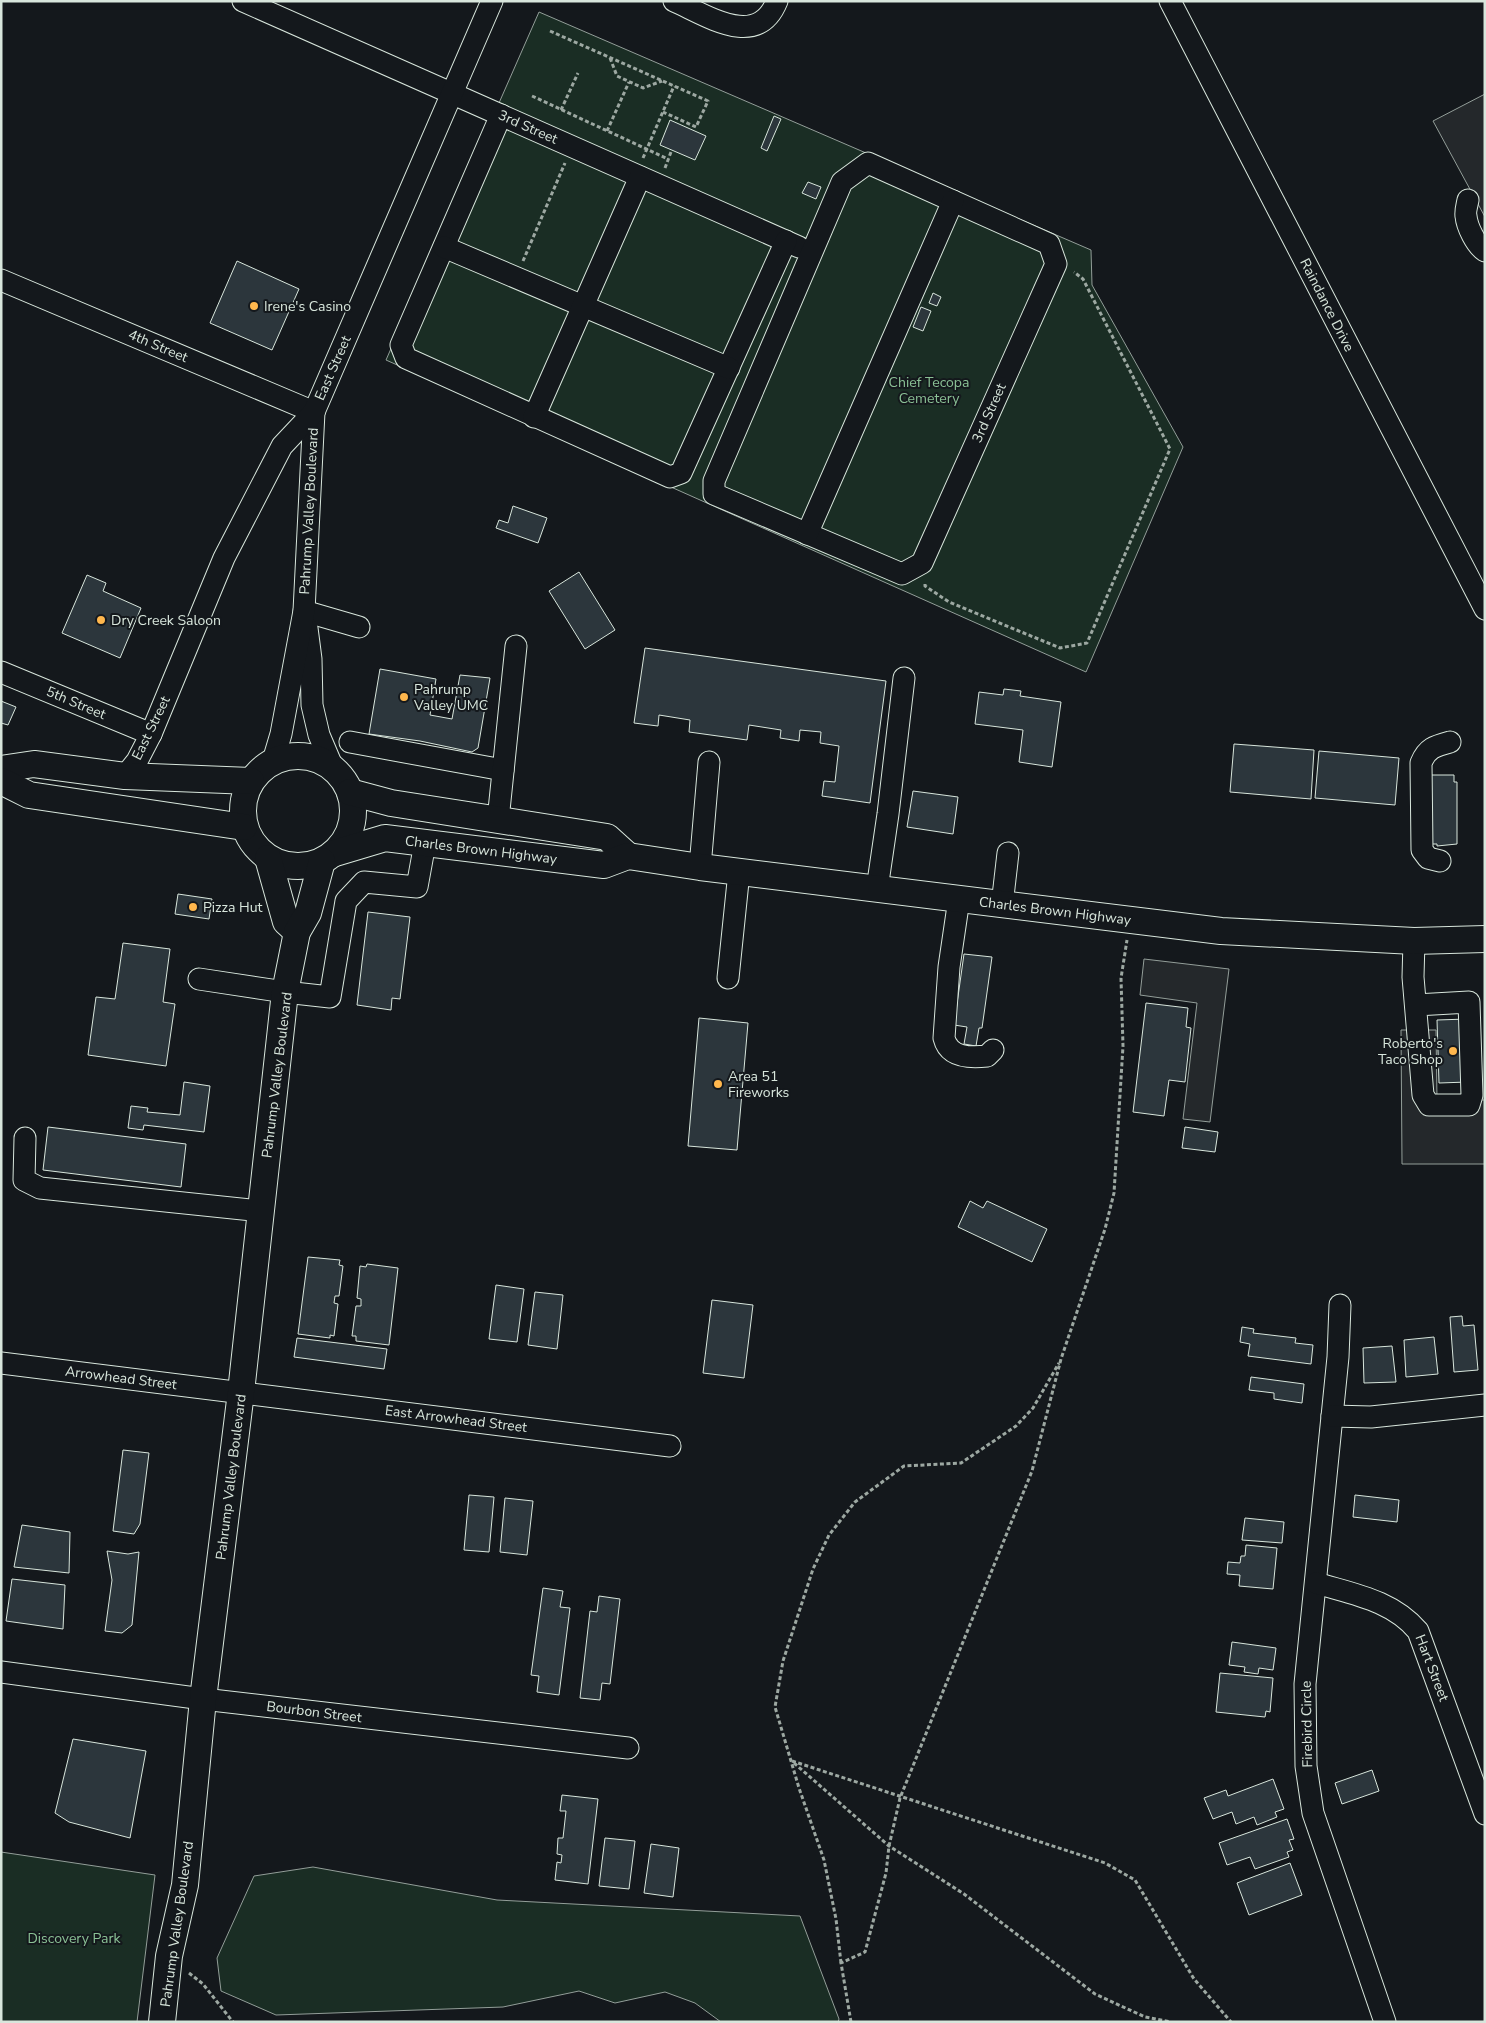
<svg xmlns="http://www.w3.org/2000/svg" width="1486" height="2023" font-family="'Nunito Sans',sans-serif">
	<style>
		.green { fill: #1a2d24; stroke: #939e99 }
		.parking { fill: #24282b; stroke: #939e99 }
		.building { fill: #2c363c; stroke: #d8e6dc }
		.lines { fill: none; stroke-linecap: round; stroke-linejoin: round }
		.minor-casing { stroke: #d8e6dc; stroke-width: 23 }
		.major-casing { stroke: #d8e6dc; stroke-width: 28 }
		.path { stroke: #9da8a2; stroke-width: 3; stroke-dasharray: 4 2.5; stroke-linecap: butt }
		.minor { stroke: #14181c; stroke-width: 21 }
		.major { stroke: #14181c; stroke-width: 26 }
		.poi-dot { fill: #ffb74d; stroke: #14181c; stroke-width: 2 }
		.labels { text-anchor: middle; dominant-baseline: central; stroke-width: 4; stroke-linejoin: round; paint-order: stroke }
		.street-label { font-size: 14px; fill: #d8e6dc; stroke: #14181c }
		.poi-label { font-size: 14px; fill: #d8e6dc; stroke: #14181c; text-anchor: start }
		.park-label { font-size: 14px; fill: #8ac095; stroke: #14181c }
	</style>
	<rect width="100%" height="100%" fill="#14181c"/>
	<!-- green -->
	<g class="green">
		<polygon points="539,12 1091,250 1092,285 1183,447 1086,672 386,360"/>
		<polygon points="1,1852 155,1875 137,2022 1,2022"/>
		<polygon points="313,1867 497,1900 800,1916 839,2019 838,2022 721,2022 695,2003 665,1992 615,2003 579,1991 503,2007 276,2015 221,1991 217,1958 254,1876"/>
	</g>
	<!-- parking -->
	<g class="parking">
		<polygon points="1485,94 1485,217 1433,121"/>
		<polygon points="1144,959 1229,969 1210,1122 1183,1119 1197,1003 1140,995"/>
		<polygon points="1401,1030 1436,1030 1437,1100 1485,1100 1485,1164 1402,1164"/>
	</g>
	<!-- building -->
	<g class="building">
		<polygon points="774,116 781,119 767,151 761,148"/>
		<polygon points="670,120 706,136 695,160 660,145"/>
		<polygon points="808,182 821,187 816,199 802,193"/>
		<polygon points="237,261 299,289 272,350 210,323"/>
		<polygon points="933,293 941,297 937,306 929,303"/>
		<polygon points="921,307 931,311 923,331 913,327"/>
		<polygon points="513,506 547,518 538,543 496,528 499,520 508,523"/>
		<polygon points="579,572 615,630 585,649 549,591"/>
		<polygon points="87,575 106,583 103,591 141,608 120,658 62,633"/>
		<polygon points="645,648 886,681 870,803 822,796 824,781 835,782 839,746 820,743 821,732 800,730 799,741 780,738 781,730 749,725 747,740 689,732 690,720 659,715 658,726 634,723"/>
		<polygon points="380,669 436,679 430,715 452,719 460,675 490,678 478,748 472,752 420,741 369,734"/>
		<polygon points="1004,689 1021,691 1020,696 1061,702 1052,767 1019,762 1023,730 975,724 979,692 1003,695"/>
		<polygon points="1,701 16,707 8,725 1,723"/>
		<polygon points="1234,744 1314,750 1311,799 1230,792"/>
		<polygon points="1319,751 1399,758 1395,805 1315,798"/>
		<polygon points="1431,775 1454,775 1454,782 1457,782 1457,844 1437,846 1437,844 1429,844"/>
		<polygon points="913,791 958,797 953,834 907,827"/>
		<polygon points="178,894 212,899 209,919 175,914"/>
		<polygon points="368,912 410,917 400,999 392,998 391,1010 357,1005"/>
		<polygon points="123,943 170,949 163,1002 175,1004 166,1066 88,1055 96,997 115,999"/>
		<polygon points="964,954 992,957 982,1028 979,1028 976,1046 964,1044 967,1027 954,1025"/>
		<polygon points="1146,1003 1188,1008 1186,1027 1191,1028 1185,1082 1169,1080 1164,1116 1133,1112"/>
		<polygon points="699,1018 748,1023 737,1150 688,1146"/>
		<polygon points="1467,1019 1468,1082 1439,1083 1437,1020"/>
		<polygon points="184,1082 210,1086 204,1132 144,1125 143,1130 128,1128 131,1106 148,1108 147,1112 180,1115"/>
		<polygon points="48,1127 186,1144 181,1187 43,1170"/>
		<polygon points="1185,1127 1218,1132 1215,1152 1182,1148"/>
		<polygon points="970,1201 983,1208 987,1201 1047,1229 1032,1262 958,1227"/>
		<polygon points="308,1257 340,1260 339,1265 343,1266 339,1296 335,1296 334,1303 338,1304 334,1336 330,1335 330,1338 298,1334"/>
		<polygon points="367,1264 398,1268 389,1345 356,1341 356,1336 352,1336 356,1306 361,1306 361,1299 357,1298 360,1266 366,1267"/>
		<polygon points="496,1285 524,1289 517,1342 489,1339"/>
		<polygon points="535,1292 563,1295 557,1349 528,1345"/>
		<polygon points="712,1300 753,1305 744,1378 703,1373"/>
		<polygon points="1462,1316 1463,1326 1474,1325 1478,1370 1454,1372 1450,1317"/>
		<polygon points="1242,1327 1254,1329 1253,1333 1296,1338 1295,1343 1313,1345 1311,1364 1248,1356 1250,1344 1240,1342"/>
		<polygon points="1434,1337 1438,1374 1406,1377 1404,1340"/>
		<polygon points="297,1338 387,1349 384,1369 294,1357"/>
		<polygon points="1392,1346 1396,1382 1364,1383 1363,1348"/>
		<polygon points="1251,1377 1304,1384 1302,1403 1274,1399 1274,1393 1249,1390"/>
		<polygon points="123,1450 149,1453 140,1524 134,1534 113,1531"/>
		<polygon points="469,1495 494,1497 489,1552 464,1550"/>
		<polygon points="1355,1495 1399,1500 1397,1522 1353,1517"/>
		<polygon points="505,1498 533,1501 527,1555 500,1552"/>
		<polygon points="1245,1518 1284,1522 1282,1543 1242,1540"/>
		<polygon points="22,1525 70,1532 69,1573 14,1567"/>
		<polygon points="1246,1545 1277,1548 1273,1589 1239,1586 1240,1575 1227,1574 1228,1562 1240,1563 1241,1556 1245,1556"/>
		<polygon points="107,1551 128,1554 139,1552 132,1625 122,1633 105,1631 112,1580"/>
		<polygon points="12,1579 65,1585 63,1629 6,1621"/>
		<polygon points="543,1588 563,1591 560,1607 570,1608 559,1695 537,1692 539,1676 531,1675"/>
		<polygon points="599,1596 620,1599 610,1684 602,1683 600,1700 580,1698 590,1611 597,1612"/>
		<polygon points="1232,1642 1276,1648 1273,1670 1259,1668 1258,1674 1244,1672 1245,1667 1229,1665"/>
		<polygon points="1220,1673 1273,1678 1270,1712 1266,1711 1265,1717 1216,1712"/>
		<polygon points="73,1739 146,1751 130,1838 69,1822 55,1813"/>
		<polygon points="1372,1770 1379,1791 1342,1804 1335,1783"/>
		<polygon points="1273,1779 1284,1809 1275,1812 1277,1817 1257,1825 1254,1817 1236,1824 1232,1812 1213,1819 1204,1798 1226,1790 1228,1796"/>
		<polygon points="562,1795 598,1799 588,1884 555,1880 557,1862 561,1863 562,1855 557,1854 558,1838 563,1838 566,1811 560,1811"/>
		<polygon points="1287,1819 1294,1839 1289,1840 1293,1850 1287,1852 1289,1857 1255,1869 1250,1857 1227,1865 1219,1843"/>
		<polygon points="605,1838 635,1841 629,1889 599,1886"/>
		<polygon points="651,1844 679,1848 673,1897 644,1893"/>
		<polygon points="1290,1863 1302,1895 1249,1915 1237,1883"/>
	</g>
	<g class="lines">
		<defs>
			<g id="minor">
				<polyline points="243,1 799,247"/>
				<path d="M674 1C708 16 757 50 777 1"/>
				<polyline points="1170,1 1485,609"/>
				<polyline points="501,115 401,345 406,358 670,477 681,473 786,241"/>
				<polygon points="868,163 1049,244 1056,264 922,563 902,574 714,494 714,481 842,182"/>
				<path d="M1468 200C1467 205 1465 212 1466 216 1467 227 1476 245 1485 251"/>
				<polyline points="444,247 729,368"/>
				<polyline points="1,280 314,412"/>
				<polyline points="534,417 640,177"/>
				<polyline points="807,534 953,201"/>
				<polyline points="304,611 359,627"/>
				<polyline points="307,628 311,659 312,705 319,735 333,768"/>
				<polyline points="1,672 151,734"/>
				<polyline points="350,742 503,770"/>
				<polyline points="273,761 281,734 304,611 314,412"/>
				<polyline points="125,776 137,761 151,734 224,558 282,446 314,412 492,1"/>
				<polyline points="498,820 516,646"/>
				<path d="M1440 861 1428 858 1422 850 1421 763C1427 748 1435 746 1450 742"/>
				<polyline points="700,867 709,762"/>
				<polyline points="877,889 888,814 904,678"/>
				<path d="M959 899 949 967 944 1038C949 1058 970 1058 987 1056L993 1050"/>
				<polyline points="1002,905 1008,853"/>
				<polyline points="1414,941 1413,977 1423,1095 1429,1105 1469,1105 1472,1095 1469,1002 1416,1005"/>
				<polyline points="728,978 739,872"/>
				<polyline points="199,979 285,992 330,997 346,901 364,882 417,887 425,843"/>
				<polyline points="25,1138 24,1180 40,1188 261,1211"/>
				<polyline points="1340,1305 1338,1357 1305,1684 1306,1766 1313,1813 1385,2022"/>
				<polyline points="1,1363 670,1446"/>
				<polyline points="1332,1416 1371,1417 1485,1405"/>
				<path d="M1316 1583C1352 1594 1392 1600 1418 1631L1485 1814"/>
				<polyline points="1,1672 203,1699 628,1748"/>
			</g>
			<g id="major">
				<circle cx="298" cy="811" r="55"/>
				<polyline points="1,769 34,764 125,776 251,781"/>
				<polyline points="1,781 29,795 244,827"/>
				<polyline points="350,792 391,803 607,837 628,856"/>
				<polyline points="335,853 385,838 604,865 628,856 700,867 1221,931 1414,941 1485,939"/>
				<polyline points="268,858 286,922 297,932"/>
				<polyline points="162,2022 169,1956 185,1885 203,1699 241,1392 285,992 297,932 308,913 322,861"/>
			</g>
		</defs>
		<!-- minor casing -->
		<use href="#minor" class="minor-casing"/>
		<!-- major casing -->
		<use href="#major" class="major-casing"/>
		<!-- path -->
		<g class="path">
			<polyline points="550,31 708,101 696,127 663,112"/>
			<polyline points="610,58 617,76 643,88 662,81"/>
			<polyline points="532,96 668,159"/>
			<polyline points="561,110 578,73"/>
			<polyline points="607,131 629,82"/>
			<polyline points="643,158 674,86"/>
			<polyline points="665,168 671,152"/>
			<polyline points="523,261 565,163"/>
			<polyline points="925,584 925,586 949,602 1060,648 1087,643 1170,449 1083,279 1074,272"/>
			<polyline points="792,1761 1105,1863 1135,1880 1194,1979 1231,2022"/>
			<polyline points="794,1763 889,1846 964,1894 1095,1994 1145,2017 1171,2022"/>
			<polyline points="841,1963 836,1919 824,1860 799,1788 775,1707 783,1661 813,1569 829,1535 855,1502 904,1466 961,1463 1016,1426 1033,1408 1059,1363"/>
			<polyline points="189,1973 203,1984 233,2022"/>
			<polyline points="851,2022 841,1963 865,1952 886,1873 889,1846 900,1798 1032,1471 1061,1359 1105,1229 1114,1193 1123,1046 1121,978 1127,940"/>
		</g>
		<!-- minor -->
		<use href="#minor" class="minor"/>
		<!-- major -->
		<use href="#major" class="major"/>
	</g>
	<!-- markers -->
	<g class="poi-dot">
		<circle cx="254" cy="306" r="5"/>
		<circle cx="101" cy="620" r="5"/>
		<circle cx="404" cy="697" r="5"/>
		<circle cx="193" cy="907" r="5"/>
		<circle cx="1453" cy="1051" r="5"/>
		<circle cx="718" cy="1084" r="5"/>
	</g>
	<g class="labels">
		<!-- street labels -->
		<g class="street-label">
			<text transform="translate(528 127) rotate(24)">3rd Street</text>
			<text transform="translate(1327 305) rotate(63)">Raindance Drive</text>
			<text transform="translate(158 346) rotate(23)">4th Street</text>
			<text transform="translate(333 368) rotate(-66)">East Street</text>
			<text transform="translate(989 413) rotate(-66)">3rd Street</text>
			<text transform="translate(309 511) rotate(-87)">Pahrump Valley Boulevard</text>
			<text transform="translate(76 703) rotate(23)">5th Street</text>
			<text transform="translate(151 728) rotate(-64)">East Street</text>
			<text transform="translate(481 850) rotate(7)">Charles Brown Highway</text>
			<text transform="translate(1055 911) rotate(7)">Charles Brown Highway</text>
			<text transform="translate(277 1075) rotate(-83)">Pahrump Valley Boulevard</text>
			<text transform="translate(121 1378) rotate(7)">Arrowhead Street</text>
			<text transform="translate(456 1419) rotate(7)">East Arrowhead Street</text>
			<text transform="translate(231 1477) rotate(-83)">Pahrump Valley Boulevard</text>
			<text transform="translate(1432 1668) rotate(69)">Hart Street</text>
			<text transform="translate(314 1712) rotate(7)">Bourbon Street</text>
			<text transform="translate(1307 1724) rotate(-91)">Firebird Circle</text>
			<text transform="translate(177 1924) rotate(-82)">Pahrump Valley Boulevard</text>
		</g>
		<!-- poi labels -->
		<g class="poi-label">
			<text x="264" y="306">Irene's Casino</text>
			<text x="111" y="620">Dry Creek Saloon</text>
			<text x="414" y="689">Pahrump<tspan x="414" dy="16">Valley UMC</tspan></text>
			<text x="203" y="907">Pizza Hut</text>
			<text x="1443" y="1043" text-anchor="end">Roberto's<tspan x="1443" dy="16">Taco Shop</tspan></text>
			<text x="728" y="1076">Area 51<tspan x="728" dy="16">Fireworks</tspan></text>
		</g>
		<!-- park labels -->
		<g class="park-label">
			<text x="929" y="382">Chief Tecopa<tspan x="929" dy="16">Cemetery</tspan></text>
			<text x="74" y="1938">Discovery Park</text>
		</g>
	</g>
	<!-- border -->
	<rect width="1486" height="2023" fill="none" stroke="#d8e6dc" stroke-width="5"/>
</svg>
